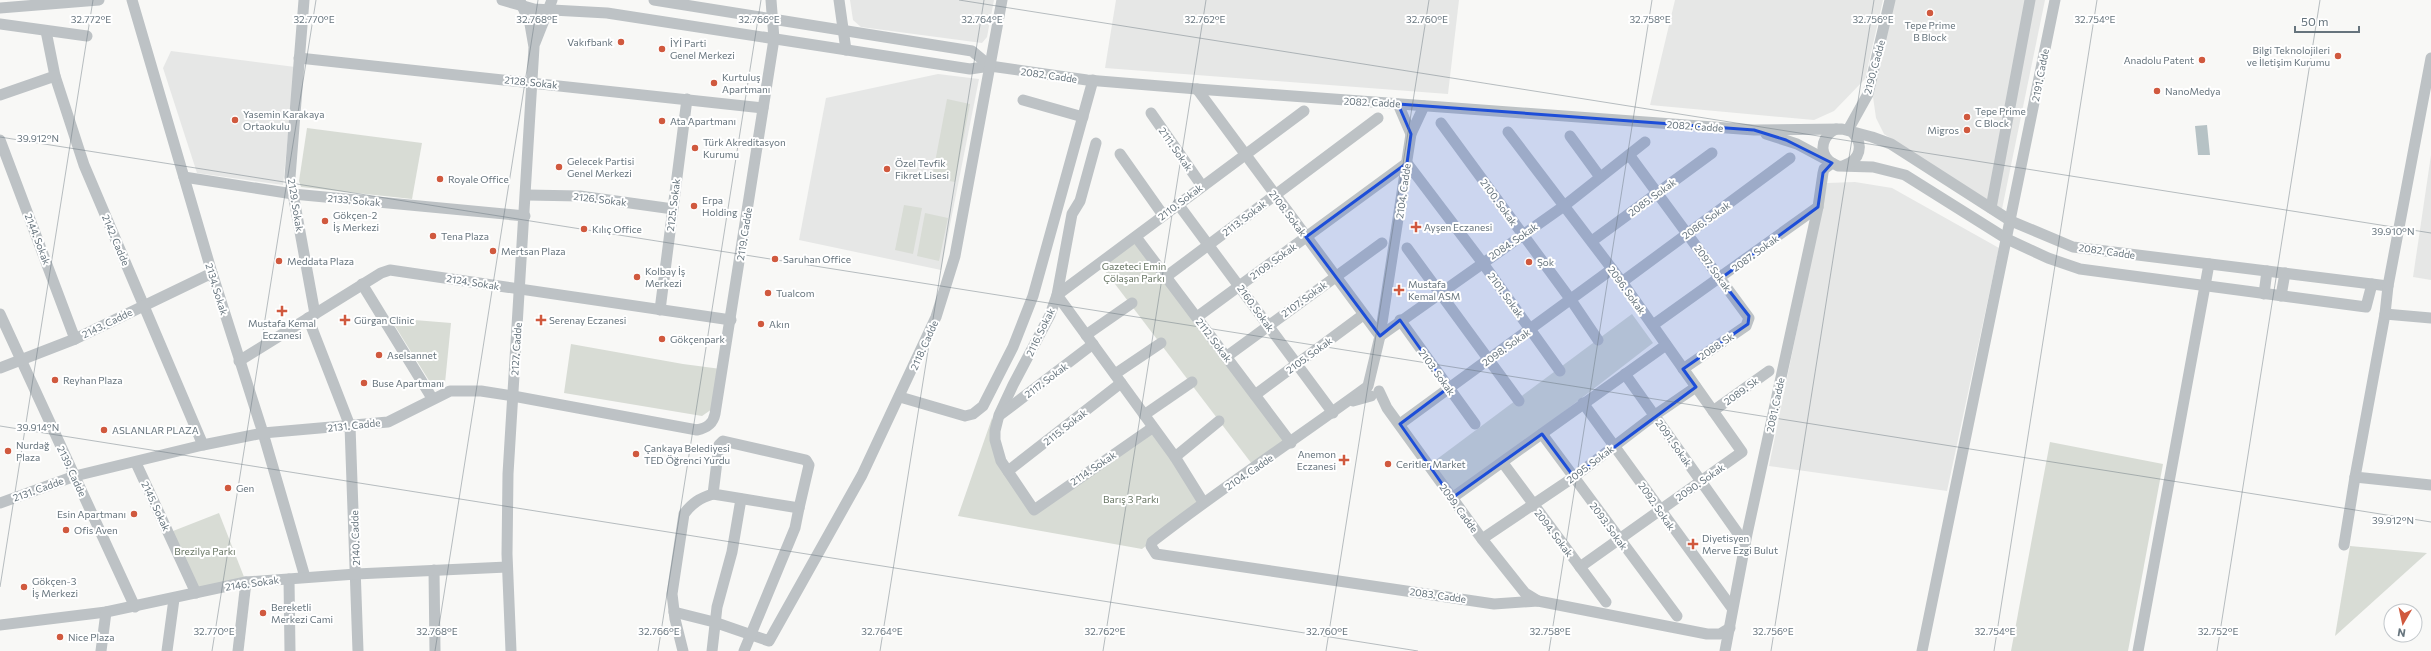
<svg xmlns="http://www.w3.org/2000/svg" width="2431" height="651" font-family="Commissioner,sans-serif">
	<style>
		.built { fill: #e6e7e6 }
		.green { fill: #d8dcd5 }
		.water { fill: #b6c2c5 }
		.lines { fill: none; stroke-linecap: round; stroke-linejoin: round }
		.minor { stroke: #bdc2c5; stroke-width: 11 }
		.marked { fill: #1d4ed8; fill-opacity: 0.2; stroke: #1d4ed8; stroke-width: 3; stroke-linejoin: round }
		.ticks { fill: none; stroke: #66747d; stroke-width: 1; stroke-opacity: 0.45 }
		.poi-dot { fill: #d0593e; stroke: #fff; stroke-width: 1.5 }
		.labels { text-anchor: middle; dominant-baseline: central; stroke-width: 4; stroke-linejoin: round; paint-order: stroke }
		.poi-label { font-size: 10px; fill: #66747d; stroke: #fff; text-anchor: start }
		.street-label { font-size: 10px; fill: #66747d; stroke: #fff }
		.park-label { font-size: 10px; fill: #687664; stroke: #fff }
		.ticks-label { font-size: 10px; text-anchor: middle; fill: #66747d; stroke: #fff; stroke-width: 4; stroke-linejoin: round; paint-order: stroke }
	</style>
	<rect width="100%" height="100%" fill="#f8f8f6"/>
	<!-- built -->
	<g class="built">
		<polygon points="850,0 994,0 987,37 982,43 861,27 853,20"/>
		<polygon points="1116,0 1459,0 1448,94 1105,68"/>
		<polygon points="1675,0 1883,0 1865,79 1834,111 1814,120 1650,105"/>
		<polygon points="1894,0 2045,0 2002,209 1884,134 1876,118 1873,97"/>
		<polygon points="171,51 295,67 283,185 197,173 163,68"/>
		<polygon points="938,74 979,79 941,270 799,240 826,98"/>
		<polygon points="2431,155 2431,280 2413,277"/>
		<polygon points="1855,182 1892,188 1999,248 1947,491 1769,466 1827,183"/>
	</g>
	<!-- green -->
	<g class="green">
		<polygon points="947,99 970,104 955,182 932,178"/>
		<polygon points="307,128 422,143 412,199 301,187 299,181"/>
		<polygon points="904,205 922,208 913,254 895,250"/>
		<polygon points="925,213 948,218 939,261 917,256"/>
		<polygon points="1136,237 1291,443 1255,468 1099,263"/>
		<polygon points="1632,314 1653,343 1452,498 1429,465"/>
		<polygon points="390,318 451,323 445,383 433,387"/>
		<polygon points="571,344 683,364 721,369 715,407 702,416 564,393"/>
		<polygon points="992,418 995,440 1034,510 1152,428 1203,502 1142,549 958,516"/>
		<polygon points="2050,442 2163,464 2128,651 2011,651"/>
		<polygon points="219,513 246,582 196,593 168,533"/>
		<polygon points="2350,546 2427,553 2335,636"/>
	</g>
	<!-- water -->
	<polygon class="water" points="2207,125 2210,155 2198,155 2195,126"/>
	<g class="lines">
		<!-- minor -->
		<g class="minor">
			<polyline points="132,0 212,273 263,433 305,577"/>
			<polyline points="304,0 290,177 315,314"/>
			<polyline points="502,0 534,9 607,13 970,69 990,66 1087,80 1197,89 1754,130 1842,129 1872,137 1891,144 2011,221 2073,247 2388,286"/>
			<polyline points="654,0 972,51 990,66"/>
			<polyline points="839,0 846,50"/>
			<polyline points="0,8 99,0"/>
			<polyline points="0,24 87,36"/>
			<polyline points="46,31 55,76 84,165 203,445"/>
			<polyline points="535,43 552,0"/>
			<polyline points="299,58 763,108"/>
			<polyline points="2431,58 2388,286 2385,314 2355,477 2431,485"/>
			<polyline points="1197,89 1380,336 1564,206 1645,142"/>
			<polyline points="0,95 55,76"/>
			<polyline points="1023,100 1083,117"/>
			<polyline points="1398,104 1411,134"/>
			<polyline points="1151,113 1202,186"/>
			<polyline points="1441,123 1571,300 1598,340"/>
			<polyline points="1848,130 1868,94 1890,0"/>
			<polyline points="1508,132 1622,282 1742,452 1580,567"/>
			<polyline points="1766,134 1797,144 1838,166 1873,167 1905,175 2007,239 2048,258 2080,269 2366,307 2372,284"/>
			<polyline points="1570,136 1600,177"/>
			<polyline points="0,140 75,339"/>
			<polyline points="1096,143 1080,201 1072,214 1057,295 1050,315 1013,385 999,415 995,431 995,440 1001,461 1034,510 1152,428"/>
			<polyline points="1120,154 1163,215"/>
			<polyline points="1630,156 1749,318 1746,326 1683,369"/>
			<path d="M1829 161C1818 150 1823 135 1836 129"/>
			<path d="M1845 165C1860 160 1864 145 1853 133"/>
			<polyline points="184,177 293,194 525,216"/>
			<polyline points="527,195 580,196 673,209"/>
			<polyline points="1178,204 1333,413"/>
			<polyline points="1991,208 2030,0"/>
			<polyline points="1136,237 1291,443"/>
			<polyline points="1592,241 1712,153"/>
			<polyline points="1407,248 1519,401"/>
			<polyline points="1167,276 1378,118"/>
			<polyline points="1622,282 1790,158"/>
			<polyline points="362,284 432,398"/>
			<polyline points="2264,294 2267,271"/>
			<polyline points="2281,296 2285,273"/>
			<polyline points="660,310 687,99"/>
			<polyline points="0,314 135,607"/>
			<polyline points="2385,314 2431,318"/>
			<polyline points="1197,317 1407,163 1482,262 1560,371"/>
			<polyline points="308,318 350,426 358,651"/>
			<polyline points="1400,320 1475,424"/>
			<polyline points="1653,325 1818,207"/>
			<polyline points="1086,335 1132,303"/>
			<polyline points="1226,357 1382,243"/>
			<polyline points="239,361 381,273 390,270 731,320"/>
			<polyline points="0,368 75,339 212,273"/>
			<polyline points="1115,374 1161,343"/>
			<polyline points="1625,374 1737,532"/>
			<polyline points="1368,386 1380,336 1411,134 1424,106"/>
			<path d="M1367 387C1296 439 1221 488 1152 542L1151 546 1156 554 1494 604 1538 601 1707 634H1720L1730 628"/>
			<polyline points="1379,391 1387,408 1482,539 1525,593 1538,601"/>
			<polyline points="1255,395 1363,315"/>
			<polyline points="900,397 965,416 973,414 983,406 1013,347 1033,296 1093,80"/>
			<polyline points="1353,401 1371,396"/>
			<polyline points="1583,403 1732,608"/>
			<polyline points="1713,411 1769,371"/>
			<polyline points="1000,415 1093,344"/>
			<polyline points="1144,415 1192,382"/>
			<polyline points="1400,424 1612,269"/>
			<polyline points="1542,434 1677,616"/>
			<polygon points="723,441 806,460 809,465 799,508 713,494 719,445"/>
			<polyline points="1175,457 1219,421"/>
			<polyline points="136,463 196,593"/>
			<polyline points="1503,463 1606,602"/>
			<polyline points="1008,471 1121,383"/>
			<polyline points="1452,498 1666,345"/>
			<polyline points="1203,502 1175,457 1057,295 1304,111"/>
			<path d="M0 503 75 476 203 445 263 433 388 422 450 391H481L513 396 697 430C707 428 713 424 715 414L774 39 771 0"/>
			<polyline points="1482,539 1574,477 1655,415 1696,387"/>
			<polyline points="2344,545 2355,477"/>
			<polyline points="434,570 435,651"/>
			<polyline points="289,579 290,651"/>
			<polyline points="674,612 714,622 769,641 862,475 936,317 955,256 1002,0"/>
			<polyline points="0,625 106,612 246,582 356,574 507,567"/>
			<polyline points="101,651 106,612"/>
			<polyline points="167,651 174,599"/>
			<polyline points="238,651 246,582"/>
			<polyline points="511,651 507,554 508,474 534,47 530,24 521,3"/>
			<path d="M683 651 675 619 672 594 684 514C692 503 700 498 713 494"/>
			<polyline points="712,651 717,607 732,552 741,499"/>
			<polyline points="744,651 795,528 799,508"/>
			<polyline points="1725,651 1747,534 1818,207 1823,173 1824,169 1832,163"/>
			<polyline points="1922,651 2055,0"/>
			<polyline points="2138,651 2209,264"/>
		</g>
	</g>
	<!-- marked area -->
	<path class="marked" d="M1398 104 1754 130 1786 140 1832 163 1823 173 1818 207 1720 279 1749 316 1748 324 1683 369 1696 387 1574 477 1542 434 1452 498 1400 424 1448 388 1400 320 1380 336 1306 237 1407 163 1411 134Z"/>
	<!-- ticks -->
	<path class="ticks" d="M959 0 2431 233M0 137 2431 522M0 426 1418 651M0 587 93 0M212 651 316 0M435 651 538 0M658 651 761 0M880 651 984 0M1103 651 1206 0M1326 651 1429 0M1549 651 1652 0M1771 651 1874 0M1994 651 2097 0M2217 651 2320 0"/>
	<!-- markers -->
	<g class="poi-dot">
		<circle cx="1930" cy="13" r="4"/>
		<circle cx="621" cy="42" r="4"/>
		<circle cx="662" cy="49" r="4"/>
		<circle cx="2338" cy="56" r="4"/>
		<circle cx="2202" cy="60" r="4"/>
		<circle cx="714" cy="83" r="4"/>
		<circle cx="2157" cy="91" r="4"/>
		<circle cx="1967" cy="117" r="4"/>
		<circle cx="235" cy="120" r="4"/>
		<circle cx="662" cy="121" r="4"/>
		<circle cx="1967" cy="130" r="4"/>
		<circle cx="695" cy="148" r="4"/>
		<circle cx="559" cy="167" r="4"/>
		<circle cx="887" cy="169" r="4"/>
		<circle cx="440" cy="179" r="4"/>
		<circle cx="694" cy="206" r="4"/>
		<circle cx="325" cy="221" r="4"/>
		<path d="M1414 221h4v4h4v4h-4v4h-4v-4h-4v-4h4z"/>
		<circle cx="584" cy="229" r="4"/>
		<circle cx="433" cy="236" r="4"/>
		<circle cx="493" cy="251" r="4"/>
		<circle cx="775" cy="259" r="4"/>
		<circle cx="279" cy="261" r="4"/>
		<circle cx="1529" cy="262" r="4"/>
		<circle cx="637" cy="277" r="4"/>
		<path d="M1397 284h4v4h4v4h-4v4h-4v-4h-4v-4h4z"/>
		<circle cx="768" cy="293" r="4"/>
		<path d="M280 305h4v4h4v4h-4v4h-4v-4h-4v-4h4z"/>
		<path d="M343 314h4v4h4v4h-4v4h-4v-4h-4v-4h4z"/>
		<path d="M539 314h4v4h4v4h-4v4h-4v-4h-4v-4h4z"/>
		<circle cx="761" cy="324" r="4"/>
		<circle cx="662" cy="339" r="4"/>
		<circle cx="379" cy="355" r="4"/>
		<circle cx="55" cy="380" r="4"/>
		<circle cx="364" cy="383" r="4"/>
		<circle cx="104" cy="430" r="4"/>
		<circle cx="8" cy="451" r="4"/>
		<circle cx="636" cy="454" r="4"/>
		<path d="M1342 454h4v4h4v4h-4v4h-4v-4h-4v-4h4z"/>
		<circle cx="1388" cy="464" r="4"/>
		<circle cx="228" cy="488" r="4"/>
		<circle cx="134" cy="514" r="4"/>
		<circle cx="66" cy="530" r="4"/>
		<path d="M1691 538h4v4h4v4h-4v4h-4v-4h-4v-4h4z"/>
		<circle cx="24" cy="587" r="4"/>
		<circle cx="263" cy="613" r="4"/>
		<circle cx="60" cy="637" r="4"/>
	</g>
	<g class="labels">
		<!-- poi labels -->
		<g class="poi-label">
			<text x="1930" y="25" text-anchor="middle">Tepe Prime<tspan x="1930" dy="12">B Block</tspan></text>
			<text x="613" y="42" text-anchor="end">Vakıfbank</text>
			<text x="670" y="43">İYİ Parti<tspan x="670" dy="12">Genel Merkezi</tspan></text>
			<text x="2330" y="50" text-anchor="end">Bilgi Teknolojileri<tspan x="2330" dy="12">ve İletişim Kurumu</tspan></text>
			<text x="2194" y="60" text-anchor="end">Anadolu Patent</text>
			<text x="722" y="77">Kurtuluş<tspan x="722" dy="12">Apartmanı</tspan></text>
			<text x="2165" y="91">NanoMedya</text>
			<text x="1975" y="111">Tepe Prime<tspan x="1975" dy="12">C Block</tspan></text>
			<text x="243" y="114">Yasemin Karakaya<tspan x="243" dy="12">Ortaokulu</tspan></text>
			<text x="670" y="121">Ata Apartmanı</text>
			<text x="1959" y="130" text-anchor="end">Migros</text>
			<text x="703" y="142">Türk Akreditasyon<tspan x="703" dy="12">Kurumu</tspan></text>
			<text x="567" y="161">Gelecek Partisi<tspan x="567" dy="12">Genel Merkezi</tspan></text>
			<text x="895" y="163">Özel Tevfik<tspan x="895" dy="12">Fikret Lisesi</tspan></text>
			<text x="448" y="179">Royale Office</text>
			<text x="702" y="200">Erpa<tspan x="702" dy="12">Holding</tspan></text>
			<text x="333" y="215">Gökçen-2<tspan x="333" dy="12">İş Merkezi</tspan></text>
			<text x="1424" y="227">Ayşen Eczanesi</text>
			<text x="592" y="229">Kılıç Office</text>
			<text x="441" y="236">Tena Plaza</text>
			<text x="501" y="251">Mertsan Plaza</text>
			<text x="783" y="259">Saruhan Office</text>
			<text x="287" y="261">Meddata Plaza</text>
			<text x="1537" y="262">Şok</text>
			<text x="645" y="271">Kolbay İş<tspan x="645" dy="12">Merkezi</tspan></text>
			<text x="1408" y="284">Mustafa<tspan x="1408" dy="12">Kemal ASM</tspan></text>
			<text x="776" y="293">Tualcom</text>
			<text x="354" y="320">Gürgan Clinic</text>
			<text x="549" y="320">Serenay Eczanesi</text>
			<text x="282" y="323" text-anchor="middle">Mustafa Kemal<tspan x="282" dy="12">Eczanesi</tspan></text>
			<text x="769" y="324">Akın</text>
			<text x="670" y="339">Gökçenpark</text>
			<text x="387" y="355">Aselsannet</text>
			<text x="63" y="380">Reyhan Plaza</text>
			<text x="372" y="383">Buse Apartmanı</text>
			<text x="112" y="430">ASLANLAR PLAZA</text>
			<text x="16" y="445">Nurdağ<tspan x="16" dy="12">Plaza</tspan></text>
			<text x="644" y="448">Çankaya Belediyesi<tspan x="644" dy="12">TED Öğrenci Yurdu</tspan></text>
			<text x="1336" y="454" text-anchor="end">Anemon<tspan x="1336" dy="12">Eczanesi</tspan></text>
			<text x="1396" y="464">Ceritler Market</text>
			<text x="236" y="488">Gen</text>
			<text x="126" y="514" text-anchor="end">Esin Apartmanı</text>
			<text x="74" y="530">Ofis Aven</text>
			<text x="1702" y="538">Diyetisyen<tspan x="1702" dy="12">Merve Ezgi Bulut</tspan></text>
			<text x="32" y="581">Gökçen-3<tspan x="32" dy="12">İş Merkezi</tspan></text>
			<text x="271" y="607">Bereketli<tspan x="271" dy="12">Merkezi Cami</tspan></text>
			<text x="68" y="637">Nice Plaza</text>
		</g>
		<!-- street labels -->
		<g class="street-label">
			<text transform="translate(1874 67) rotate(-75)">2190. Cadde</text>
			<text transform="translate(1049 75) rotate(8)">2082. Cadde</text>
			<text transform="translate(2040 75) rotate(-79)">2191. Cadde</text>
			<text transform="translate(531 82) rotate(6)">2128. Sokak</text>
			<text transform="translate(1372 102) rotate(3)">2082. Cadde</text>
			<text transform="translate(1695 126) rotate(4)">2082. Cadde</text>
			<text transform="translate(1176 149) rotate(55)">2111. Sokak</text>
			<text transform="translate(1403 191) rotate(-82)">2104. Cadde</text>
			<text transform="translate(1652 197) rotate(-36)">2085. Sokak</text>
			<text transform="translate(600 199) rotate(7)">2126. Sokak</text>
			<text transform="translate(354 200) rotate(5)">2133. Sokak</text>
			<text transform="translate(1180 202) rotate(-37)">2110. Sokak</text>
			<text transform="translate(1499 202) rotate(54)">2100. Sokak</text>
			<text transform="translate(296 205) rotate(81)">2129. Sokak</text>
			<text transform="translate(673 205) rotate(-83)">2125. Sokak</text>
			<text transform="translate(1288 213) rotate(53)">2108. Sokak</text>
			<text transform="translate(1244 218) rotate(-37)">2113. Sokak</text>
			<text transform="translate(1706 220) rotate(-36)">2086. Sokak</text>
			<text transform="translate(744 234) rotate(-81)">2119. Cadde</text>
			<text transform="translate(38 239) rotate(69)">2144. Sokak</text>
			<text transform="translate(116 240) rotate(67)">2142. Cadde</text>
			<text transform="translate(1513 241) rotate(-34)">2084. Sokak</text>
			<text transform="translate(2107 251) rotate(8)">2082. Cadde</text>
			<text transform="translate(1755 253) rotate(-36)">2087. Sokak</text>
			<text transform="translate(1273 261) rotate(-36)">2109. Sokak</text>
			<text transform="translate(1713 268) rotate(54)">2097. Sokak</text>
			<text transform="translate(473 282) rotate(9)">2124. Sokak</text>
			<text transform="translate(217 289) rotate(73)">2134. Sokak</text>
			<text transform="translate(1627 290) rotate(54)">2096. Sokak</text>
			<text transform="translate(1506 295) rotate(54)">2101. Sokak</text>
			<text transform="translate(1304 299) rotate(-36)">2107. Sokak</text>
			<text transform="translate(1256 308) rotate(54)">2160. Sokak</text>
			<text transform="translate(107 323) rotate(-26)">2143. Cadde</text>
			<text transform="translate(1040 332) rotate(-64)">2116. Sokak</text>
			<text transform="translate(1214 340) rotate(53)">2112. Sokak</text>
			<text transform="translate(924 345) rotate(-66)">2118. Cadde</text>
			<text transform="translate(1716 346) rotate(-34)">2088. Sk</text>
			<text transform="translate(1506 347) rotate(-36)">2098. Sokak</text>
			<text transform="translate(516 349) rotate(-86)">2127. Cadde</text>
			<text transform="translate(1309 355) rotate(-36)">2105. Sokak</text>
			<text transform="translate(1437 372) rotate(54)">2103. Sokak</text>
			<text transform="translate(1046 380) rotate(-37)">2117. Sokak</text>
			<text transform="translate(1741 391) rotate(-36)">2089. Sk</text>
			<text transform="translate(1775 405) rotate(-78)">2081. Cadde</text>
			<text transform="translate(354 425) rotate(-6)">2131. Cadde</text>
			<text transform="translate(1065 427) rotate(-38)">2115. Sokak</text>
			<text transform="translate(1674 443) rotate(55)">2091. Sokak</text>
			<text transform="translate(1590 464) rotate(-37)">2095. Sokak</text>
			<text transform="translate(1093 468) rotate(-34)">2114. Sokak</text>
			<text transform="translate(72 471) rotate(65)">2139. Cadde</text>
			<text transform="translate(1249 472) rotate(-34)">2104. Cadde</text>
			<text transform="translate(1700 482) rotate(-35)">2090. Sokak</text>
			<text transform="translate(38 489) rotate(-20)">2131. Cadde</text>
			<text transform="translate(156 506) rotate(65)">2145. Sokak</text>
			<text transform="translate(1657 506) rotate(55)">2092. Sokak</text>
			<text transform="translate(1459 508) rotate(54)">2099. Cadde</text>
			<text transform="translate(1609 526) rotate(54)">2093. Sokak</text>
			<text transform="translate(1554 533) rotate(53)">2094. Sokak</text>
			<text transform="translate(355 538) rotate(-92)">2140. Cadde</text>
			<text transform="translate(252 583) rotate(-8)">2146. Sokak</text>
			<text transform="translate(1438 595) rotate(8)">2083. Cadde</text>
		</g>
		<!-- park labels -->
		<g class="park-label">
			<text x="1134" y="266">Gazeteci Emin<tspan x="1134" dy="12">Çölaşan Parkı</tspan></text>
			<text x="1131" y="499">Barış 3 Parkı</text>
			<text x="205" y="551">Brezilya Parkı</text>
		</g>
	</g>
	<g class="ticks-label">
		<text x="91" y="23">32.772°E</text>
		<text x="314" y="23">32.770°E</text>
		<text x="537" y="23">32.768°E</text>
		<text x="759" y="23">32.766°E</text>
		<text x="982" y="23">32.764°E</text>
		<text x="1205" y="23">32.762°E</text>
		<text x="1427" y="23">32.760°E</text>
		<text x="1650" y="23">32.758°E</text>
		<text x="1873" y="23">32.756°E</text>
		<text x="2095" y="23">32.754°E</text>
		<text x="38" y="142">39.912°N</text>
		<text x="2393" y="235">39.910°N</text>
		<text x="38" y="431">39.914°N</text>
		<text x="2393" y="524">39.912°N</text>
		<text x="214" y="635">32.770°E</text>
		<text x="437" y="635">32.768°E</text>
		<text x="659" y="635">32.766°E</text>
		<text x="882" y="635">32.764°E</text>
		<text x="1105" y="635">32.762°E</text>
		<text x="1327" y="635">32.760°E</text>
		<text x="1550" y="635">32.758°E</text>
		<text x="1773" y="635">32.756°E</text>
		<text x="1995" y="635">32.754°E</text>
		<text x="2218" y="635">32.752°E</text>
	</g>
	<!-- north arrow -->
	<g transform="translate(2403 623) rotate(189)"><circle r="19" fill="#ffffff" stroke="#c2c7cb"/>
	<path d="M0-3L7 15L0 10L-7 15Z" fill="#d0593e"/>
	<text y="-6" font-size="11" font-weight="bold" text-anchor="middle" fill="#66747d">N</text>
	</g>
	<!-- scale -->
	<path d="M2295 26v6h64v-6" fill="none" stroke="#66747d" stroke-width="2"/>
	<text x="2301" y="26" font-size="12" fill="#66747d" stroke="#ffffff" stroke-width="3" paint-order="stroke">50 m</text>
</svg>
